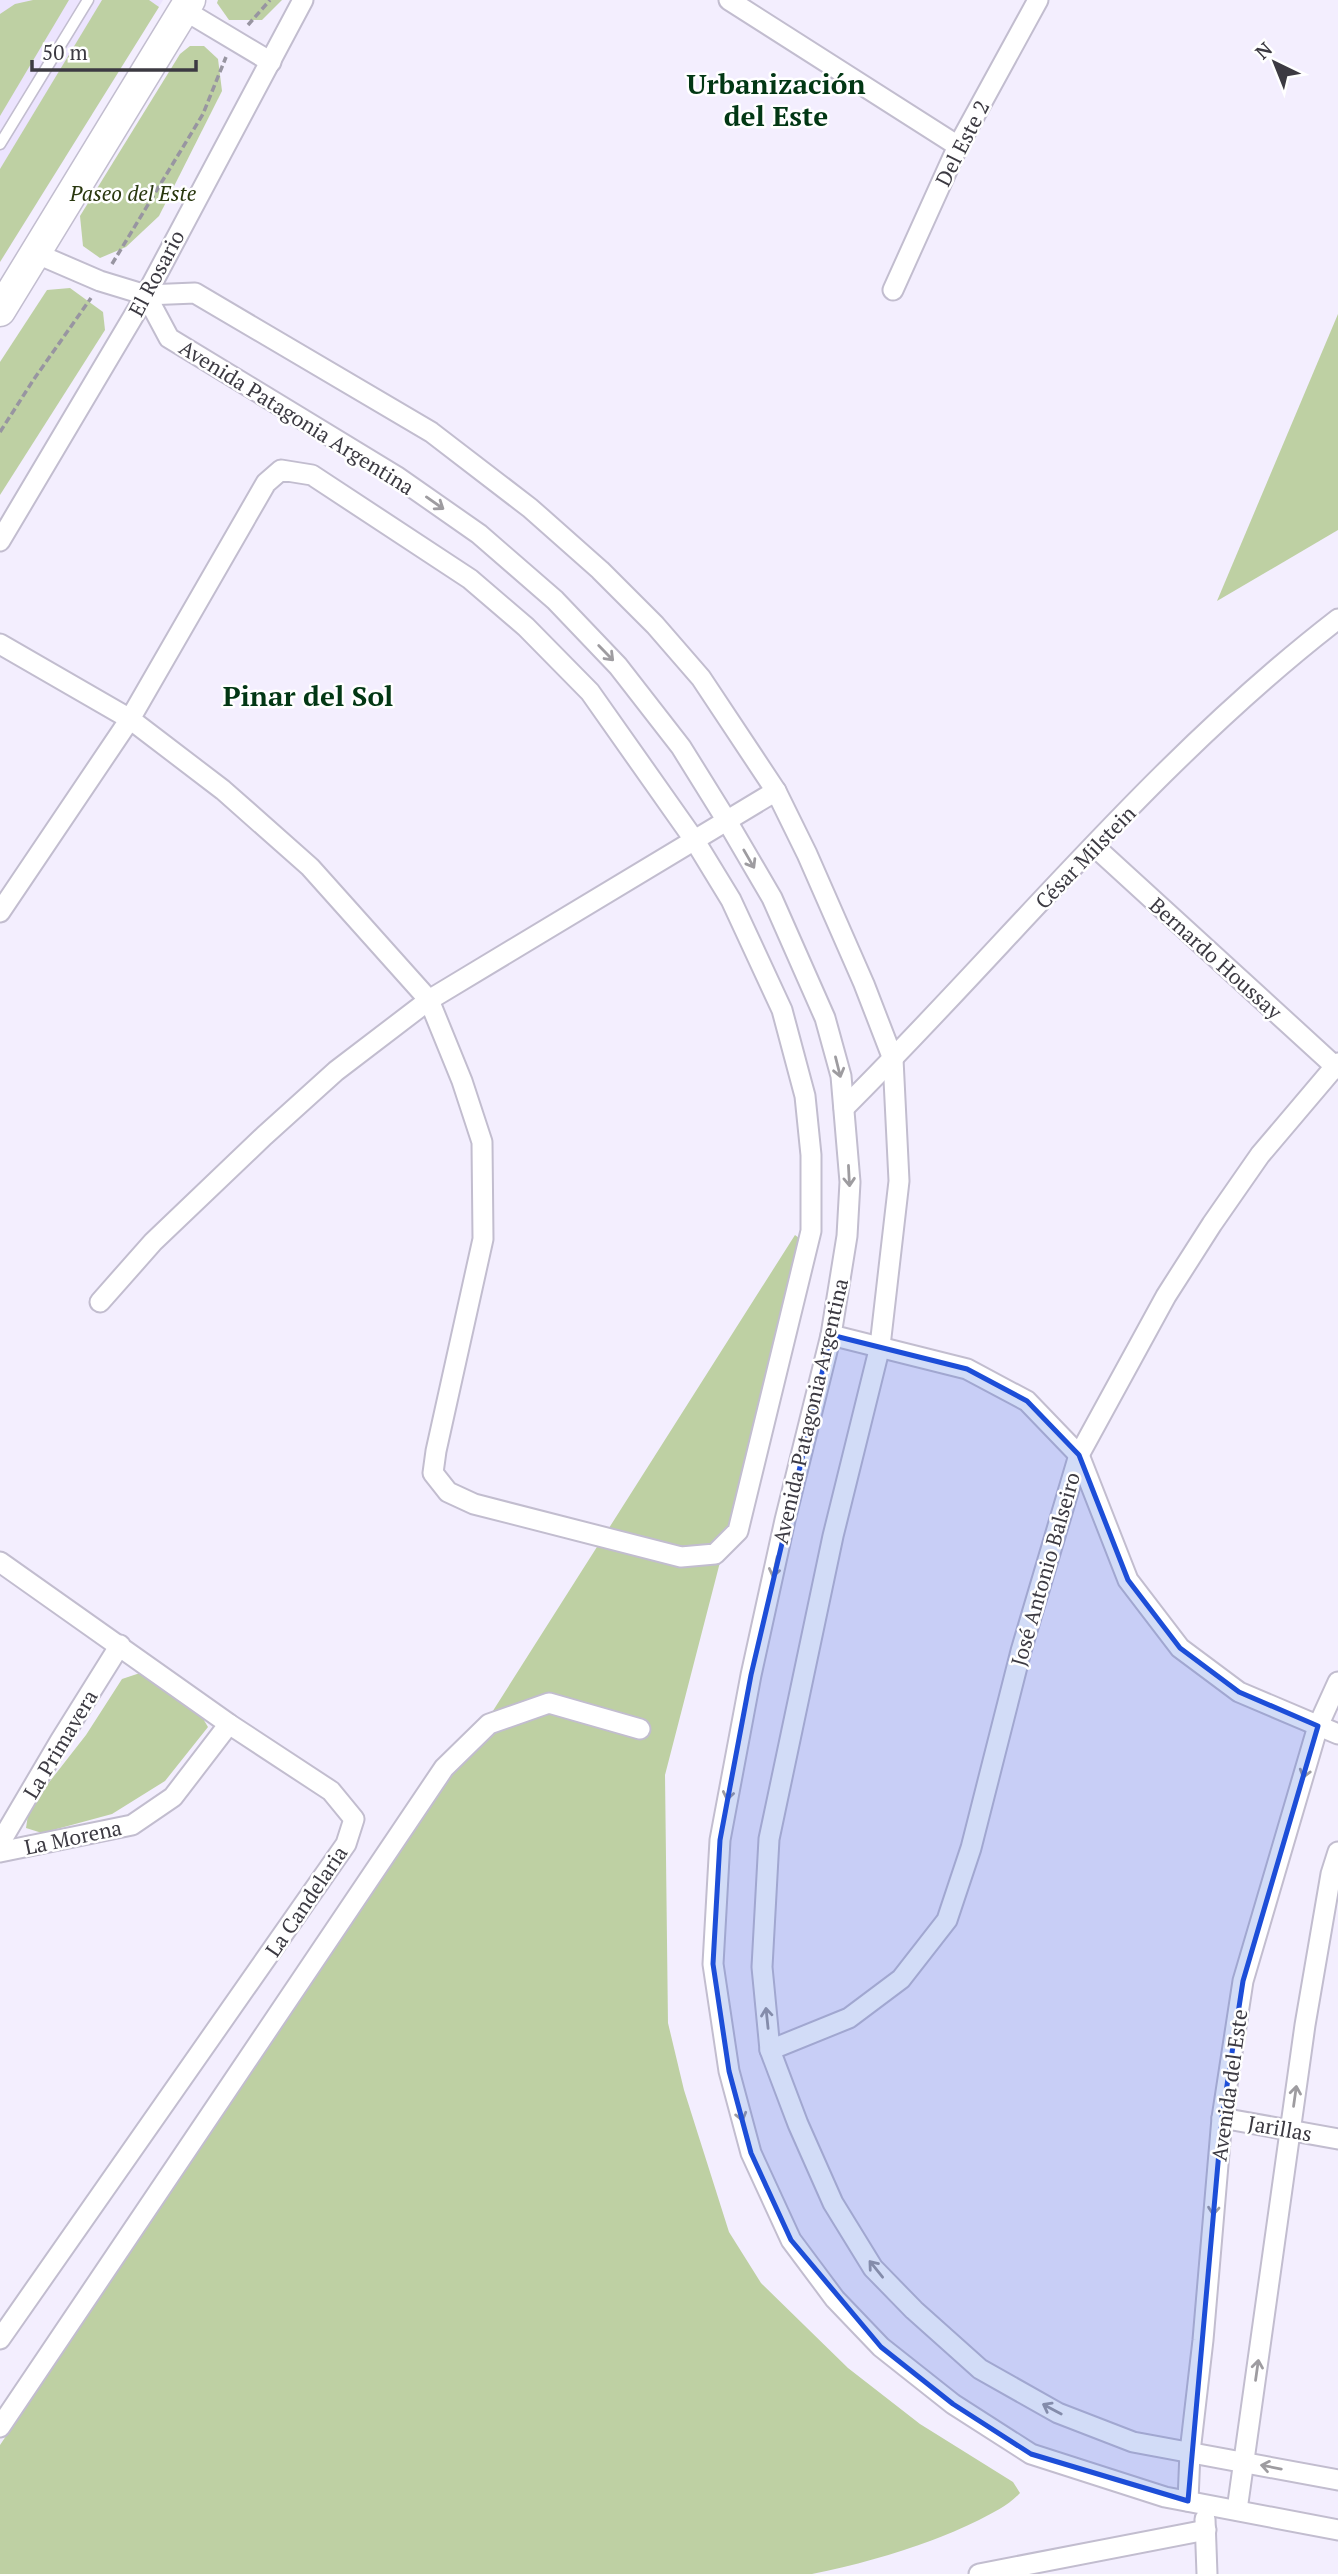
<svg xmlns="http://www.w3.org/2000/svg" width="1338" height="2574" font-family="'PT Serif',serif">
	<style>
		.built { fill: #ece4fe }
		.green { fill: #bed0a3 }
		.lines { fill: none; stroke-linecap: round; stroke-linejoin: round }
		.service-casing { stroke: #c2bdcf; stroke-width: 13 }
		.minor-casing { stroke: #c2bdcf; stroke-width: 23 }
		.primary-casing { stroke: #c2bdcf; stroke-width: 33 }
		.path { stroke: #9895a1; stroke-width: 3.5; stroke-dasharray: 7 3.5; stroke-linecap: butt }
		.service { stroke: #fff; stroke-width: 10 }
		.minor { stroke: #fff; stroke-width: 19 }
		.primary { stroke: #fff; stroke-width: 30 }
		.oneway { stroke: #9e9ca0 }
		.marked { fill: #1d4ed8; fill-opacity: 0.2; stroke: #1d4ed8; stroke-width: 5; stroke-linejoin: round }
		.labels { text-anchor: middle; dominant-baseline: central; stroke-width: 5; stroke-linejoin: round; paint-order: stroke }
		.street-label { font-size: 21px; fill: #3c3a42; stroke: #fff }
		.park-label { font-size: 21px; font-style: italic; fill: #29370e; stroke: #fff }
		.district-label { font-size: 28px; font-weight: bold; fill: #023714; stroke: #fff }
	</style>
	<rect width="100%" height="100%" fill="#f3eefe"/>
	<!-- built -->
	<polygon class="built" points="0,0 163,0 0,262"/>
	<!-- green -->
	<g class="green">
		<polygon points="33,0 69,0 0,116 0,14 15,4"/>
		<polygon points="102,0 149,0 159,7 0,262 0,169"/>
		<polygon points="218,0 282,0 262,20 229,20 217,3"/>
		<polygon points="190,46 204,46 218,59 222,91 159,216 126,247 100,258 83,246 80,216 180,54"/>
		<polygon points="70,288 103,312 105,330 0,495 0,362 47,290"/>
		<polygon points="1338,314 1338,530 1217,601"/>
		<path d="M795 1235 803 1241 665 1775 668 2023 684 2090 729 2232 761 2283 848 2368 920 2424 1013 2482 1020 2493C1008 2506 994 2512 979 2520 926 2546 870 2562 812 2574H0V2445L449 1780Z"/>
		<polygon points="140,1673 196,1707 208,1727 165,1781 112,1814 42,1833 26,1828 29,1808 86,1735 122,1679"/>
	</g>
	<g class="lines">
		<defs>
			<polyline id="service" points="0,144 88,0"/>
			<g id="minor">
				<polyline points="729,0 958,146"/>
				<polyline points="184,10 271,62"/>
				<polyline points="35,253 100,281 146,295 195,293 431,432 530,508 600,570 655,625 701,678 776,791 807,854 864,984 893,1059 899,1181 880,1346 833,1536 769,1839 762,1967 770,2050 798,2124 833,2203 873,2268 914,2310 980,2369 1058,2413 1133,2442 1338,2480"/>
				<polyline points="893,290 958,146 1038,0"/>
				<polyline points="146,295 169,338 396,476 479,534 555,600 618,666 681,747 727,821 772,898 825,1018 841,1076 850,1182 847,1236 831,1335 785,1520 751,1675 720,1840 713,1964 729,2071 751,2153 791,2240 835,2299 881,2347 953,2404 1031,2454 1165,2497 1338,2530"/>
				<polyline points="0,541 146,295 303,0"/>
				<polyline points="0,644 130,719 223,790 310,867 429,1000 462,1081 482,1142 483,1239 436,1451 433,1473 448,1492 474,1504 681,1557 715,1554 738,1531 811,1231 811,1155 805,1096 782,1010 731,900 695,841 590,692 526,627 470,579 312,475 281,470 266,483 130,719 0,912"/>
				<polyline points="1094,846 1338,1069"/>
				<path d="M844 1108C1008 945 1154 761 1338 619"/>
				<polyline points="100,1302 153,1242 264,1136 336,1071 429,1000 776,791"/>
				<polyline points="831,1335 967,1369 1027,1401 1079,1455 1128,1580 1180,1648 1239,1692 1338,1734"/>
				<polyline points="0,1562 229,1724 331,1791 354,1819 346,1844 0,2339"/>
				<polyline points="0,1843 60,1741 120,1645"/>
				<polyline points="0,1852 132,1825 173,1797 229,1724"/>
				<polyline points="770,2050 849,2018 901,1979 947,1920 971,1848 1021,1651 1079,1455 1166,1296 1212,1224 1260,1155 1338,1063"/>
				<polyline points="1222,2118 1338,2139"/>
				<polyline points="0,2427 444,1768 489,1724 549,1703 640,1729"/>
				<polyline points="1188,2501 1190,2452 1203,2340 1222,2118 1243,1981 1318,1726 1338,1682"/>
				<polyline points="1237,2510 1305,2025 1331,1874 1338,1852"/>
				<polyline points="1205,2519 1207,2574"/>
				<polyline points="979,2574 1206,2530"/>
			</g>
			<polyline id="primary" points="0,311 190,0"/>
		</defs>
		<!-- service casing -->
		<use href="#service" class="service-casing"/>
		<!-- minor casing -->
		<use href="#minor" class="minor-casing"/>
		<!-- primary casing -->
		<use href="#primary" class="primary-casing"/>
		<!-- path -->
		<g class="path">
			<polyline points="248,25 270,0"/>
			<polyline points="112,264 203,114 226,57"/>
			<polyline points="0,432 34,379 91,298"/>
		</g>
		<!-- service -->
		<use href="#service" class="service"/>
		<!-- minor -->
		<use href="#minor" class="minor"/>
		<!-- primary -->
		<use href="#primary" class="primary"/>
	</g>
	<!-- one-way arrows -->
	<defs><path id="oneway-shaft" d="M-6 0H5M1.5-3L5.5 0L1.5 3" fill="none" stroke-width="1.6" stroke-linecap="round" stroke-linejoin="round" transform="scale(1.75)"/></defs>
	<g class="oneway">
		<use href="#oneway-shaft" transform="translate(435 503) rotate(35)"/>
		<use href="#oneway-shaft" transform="translate(606 653) rotate(46)"/>
		<use href="#oneway-shaft" transform="translate(749 859) rotate(60)"/>
		<use href="#oneway-shaft" transform="translate(838 1067) rotate(76)"/>
		<use href="#oneway-shaft" transform="translate(849 1176) rotate(87)"/>
		<use href="#oneway-shaft" transform="translate(775 1567) rotate(102)"/>
		<use href="#oneway-shaft" transform="translate(1306 1768) rotate(106)"/>
		<use href="#oneway-shaft" transform="translate(729 1790) rotate(101)"/>
		<use href="#oneway-shaft" transform="translate(767 2018) rotate(-96)"/>
		<use href="#oneway-shaft" transform="translate(1295 2096) rotate(-82)"/>
		<use href="#oneway-shaft" transform="translate(740 2111) rotate(75)"/>
		<use href="#oneway-shaft" transform="translate(1214 2205) rotate(95)"/>
		<use href="#oneway-shaft" transform="translate(876 2269) rotate(-129)"/>
		<use href="#oneway-shaft" transform="translate(1257 2370) rotate(-82)"/>
		<use href="#oneway-shaft" transform="translate(1052 2409) rotate(-152)"/>
		<use href="#oneway-shaft" transform="translate(1271 2467) rotate(-169)"/>
	</g>
	<!-- marked area -->
	<path class="marked" d="M831 1335 967 1369 1027 1401 1079 1455 1128 1580 1180 1648 1239 1692 1318 1726 1243 1981 1222 2118 1188 2501 1031 2454 953 2404 881 2347 791 2240 751 2153 729 2071 713 1964 720 1840 751 1675Z"/>
	<g class="labels">
		<!-- street labels -->
		<g class="street-label">
			<text transform="translate(962 143) rotate(-63)">Del Este 2</text>
			<text transform="translate(156 273) rotate(-62)">El Rosario</text>
			<text transform="translate(297 417) rotate(32)">Avenida Patagonia Argentina</text>
			<text transform="translate(1085 857) rotate(-46)">César Milstein</text>
			<text transform="translate(1216 958) rotate(42)">Bernardo Houssay</text>
			<text transform="translate(810 1411) rotate(-77)">Avenida Patagonia Argentina</text>
			<text transform="translate(1045 1569) rotate(-74)">José Antonio Balseiro</text>
			<text transform="translate(60 1744) rotate(-59)">La Primavera</text>
			<text transform="translate(73 1837) rotate(-12)">La Morena</text>
			<text transform="translate(306 1901) rotate(-56)">La Candelaria</text>
			<text transform="translate(1229 2085) rotate(-82)">Avenida del Este</text>
			<text transform="translate(1280 2128) rotate(10)">Jarillas</text>
		</g>
		<!-- park labels -->
		<g class="park-label">
			<text x="133" y="193">Paseo del Este</text>
		</g>
		<!-- district labels -->
		<g class="district-label">
			<text x="776" y="83">Urbanización<tspan x="776" dy="32">del Este</tspan></text>
			<text x="308" y="695">Pinar del Sol</text>
		</g>
	</g>
	<!-- north arrow -->
	<g transform="translate(1275 63) rotate(317)" stroke="#ffffff" stroke-width="5" paint-order="stroke">
	<path d="M0-5L12 26L0 18L-12 26Z" fill="#3c3a42"/>
	<text y="-10" font-size="19" font-weight="bold" text-anchor="middle" fill="#3c3a42">N</text>
	</g>
	<!-- scale -->
	<path d="M32 60v10h164v-10" fill="none" stroke="#3c3a42" stroke-width="3.5"/>
	<text x="42" y="60" font-size="21" fill="#3c3a42" stroke="#ffffff" stroke-width="5" paint-order="stroke">50 m</text>
</svg>
